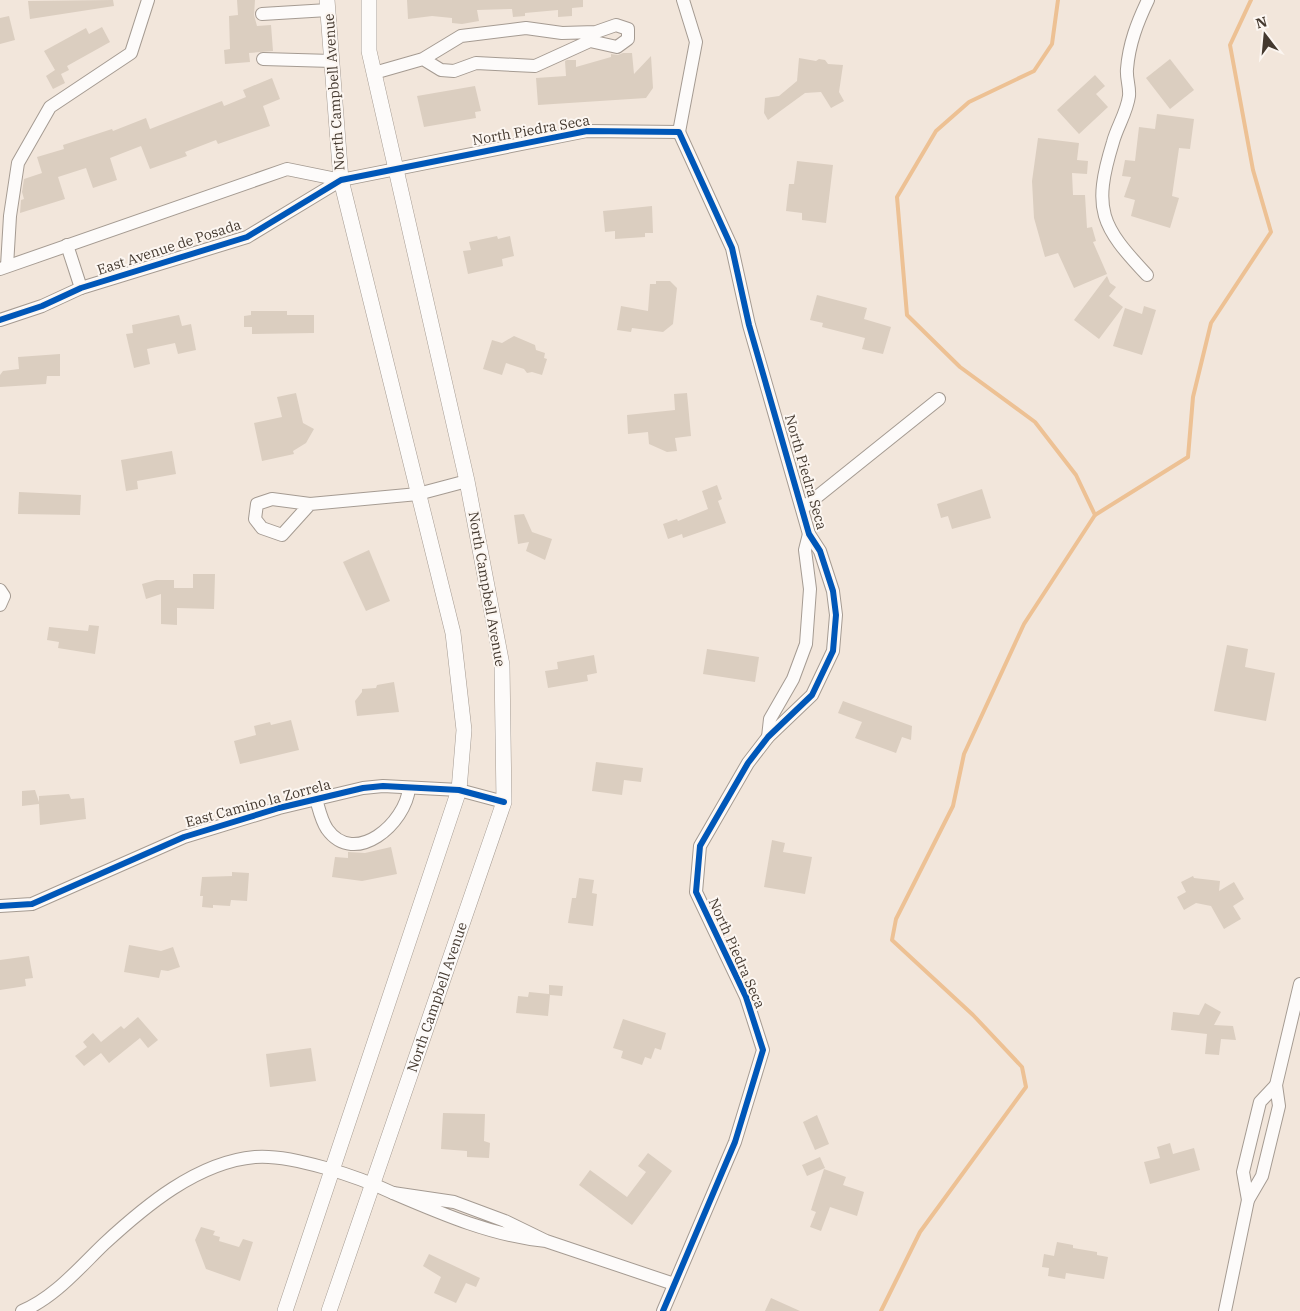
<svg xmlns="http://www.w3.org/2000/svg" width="1300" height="1311" font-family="'IBM Plex Serif',serif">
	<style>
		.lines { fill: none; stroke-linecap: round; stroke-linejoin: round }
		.stream { stroke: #edc194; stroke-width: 4 }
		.building { fill: #dbcec0 }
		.minor-casing { stroke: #a59b92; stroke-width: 14 }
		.major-casing { stroke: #a59b92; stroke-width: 16 }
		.minor { stroke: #fdfbfa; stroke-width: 12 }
		.major { stroke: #fdfbfa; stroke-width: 15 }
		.cycleway-casing { stroke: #fcf6f1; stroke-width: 9 }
		.cycleway { stroke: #0057b8; stroke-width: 6 }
		.labels { text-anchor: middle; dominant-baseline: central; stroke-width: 4; stroke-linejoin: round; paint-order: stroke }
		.street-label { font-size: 14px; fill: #44392f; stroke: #fcf6f1 }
	</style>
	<rect width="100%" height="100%" fill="#f2e6db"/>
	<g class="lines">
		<!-- stream -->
		<g class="stream">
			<polyline points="1095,515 1188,457 1193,397 1211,323 1271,232 1253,170 1230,45 1251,0"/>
			<polyline points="881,1311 920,1232 1026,1087 1022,1067 973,1015 892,940 896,919 953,806 964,754 1024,624 1095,515 1076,475 1035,422 960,367 907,315 897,197 936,131 969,102 1034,71 1052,44 1058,0"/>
		</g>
	</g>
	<!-- building -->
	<g class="building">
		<polygon points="113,0 114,6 30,19 28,1"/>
		<polygon points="237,0 255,0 254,15 257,26 271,25 273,51 249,53 250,62 225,64 224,50 230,49 229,16 238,15"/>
		<polygon points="407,0 583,0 583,7 572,8 572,16 558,17 558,10 525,13 525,16 513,17 512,9 477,10 479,21 462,24 452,23 452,18 432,16 408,19"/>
		<polygon points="9,16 15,40 0,44 0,18"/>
		<polygon points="102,27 110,42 67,66 69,70 61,74 65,83 53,89 46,76 55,70 44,51 86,28 89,34"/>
		<polygon points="623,53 632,53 634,74 651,56 653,88 646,98 538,105 536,78 566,76 565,61 567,60 576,60 576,67 611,57 611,54 618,55"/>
		<polygon points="799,58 816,61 819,59 825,60 828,64 843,65 839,92 844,101 831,108 821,92 805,93 768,120 764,113 765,98 779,96 797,81"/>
		<polygon points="1170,59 1194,90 1170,109 1146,78"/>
		<polygon points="1095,75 1105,86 1096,94 1108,107 1079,134 1057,110"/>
		<polygon points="272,78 280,99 263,106 270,126 218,144 216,140 185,152 187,156 150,169 141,146 110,158 117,180 93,188 86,168 58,177 65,199 20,213 21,200 24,199 22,192 24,179 42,173 37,157 64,149 63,145 112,129 113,131 146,118 150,129 222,101 224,106 246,97 243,90"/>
		<polygon points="475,86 481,111 475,112 476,118 424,127 417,96"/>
		<polygon points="1157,114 1194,119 1190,149 1179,148 1172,196 1179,198 1170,228 1131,216 1135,200 1124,197 1131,177 1122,176 1125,160 1135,161 1139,127 1155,129"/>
		<polygon points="1038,138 1079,143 1077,160 1088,161 1087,174 1072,173 1073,195 1085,195 1087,228 1092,227 1096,241 1093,242 1107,274 1074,288 1058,253 1045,257 1034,218 1032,181"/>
		<polygon points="797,161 833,165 826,223 802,220 802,213 786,211 789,184 794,184"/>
		<polygon points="652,206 653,233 645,233 645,237 615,239 615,231 605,232 603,211"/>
		<polygon points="497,236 498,239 510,236 514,256 502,259 503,266 468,274 463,251 471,250 469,242"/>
		<polygon points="1107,276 1110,283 1116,287 1109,296 1123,307 1099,339 1074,320"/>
		<polygon points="656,281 670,281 677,288 673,324 663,332 632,328 631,332 617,330 621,306 648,311 650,284 656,284"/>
		<polygon points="817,295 867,308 864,319 891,327 883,354 862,349 865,338 822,327 823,323 810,320"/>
		<polygon points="1144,306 1156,310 1142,355 1113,346 1125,308 1142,314"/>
		<polygon points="251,311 287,311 287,315 314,315 314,333 252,334 252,327 244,327 244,316 251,315"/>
		<polygon points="179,315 182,326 191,324 196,350 178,354 175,343 147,349 150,364 134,368 126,334 133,333 132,325"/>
		<polygon points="514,336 535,345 536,350 545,353 544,358 547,359 542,375 532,372 527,373 524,369 506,363 502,375 483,369 492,340 502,343"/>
		<polygon points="60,354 60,376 47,376 46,384 0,387 0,375 3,371 19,369 18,357"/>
		<polygon points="296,393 303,423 314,429 306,443 293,451 294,454 262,461 254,423 282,417 277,397"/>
		<polygon points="687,393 691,436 675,438 677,451 667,452 649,444 648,432 628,434 627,415 675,410 674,394"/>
		<polygon points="172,451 176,474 137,481 138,489 126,491 121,460"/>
		<polygon points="717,485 722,499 718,501 726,523 683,538 682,534 668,539 663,524 677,519 678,521 708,509 702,491"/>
		<polygon points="982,489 991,518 952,529 948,516 941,518 937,504"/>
		<polygon points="19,492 81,495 80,515 18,514"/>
		<polygon points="524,514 532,532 552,539 545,560 526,551 529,542 518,544 514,515"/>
		<polygon points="369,550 390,601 366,611 343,562"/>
		<polygon points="193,574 215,574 214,609 177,608 177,625 161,624 161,594 146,599 142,584 156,580 174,580 174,588 193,588"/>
		<polygon points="89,625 99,626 95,654 58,648 59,642 47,640 49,627 88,631"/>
		<polygon points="1227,645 1248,649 1245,667 1275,673 1266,721 1214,711"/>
		<polygon points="707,649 759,657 755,682 703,674"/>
		<polygon points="594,655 597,673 587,675 588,681 548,688 545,671 558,669 557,662"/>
		<polygon points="394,682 399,712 357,716 355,701 362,692 362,689 376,688 377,685"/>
		<polygon points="843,701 912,726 911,740 902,737 896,753 855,738 862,722 838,713"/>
		<polygon points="291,720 299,750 240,764 234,741 256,735 254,726 270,722 271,725"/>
		<polygon points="596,762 643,768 641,782 624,780 622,795 592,791"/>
		<polygon points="35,790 39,802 39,796 69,794 71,799 84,798 86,819 40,825 39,804 22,806 22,791"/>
		<polygon points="772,840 785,843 783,852 812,857 805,894 764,887"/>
		<polygon points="391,847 397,874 362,881 332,877 335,857 348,858 348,852 365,853"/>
		<polygon points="232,872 249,873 247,901 231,900 230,906 213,905 213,908 202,907 203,896 200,896 202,877 232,876"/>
		<polygon points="1193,876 1194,878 1220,881 1219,891 1234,882 1244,899 1233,906 1241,919 1224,929 1211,906 1196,903 1184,910 1177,897 1186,892 1181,882"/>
		<polygon points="579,878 594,880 592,893 597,894 593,926 568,923 572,898 576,898"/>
		<polygon points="129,945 161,951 173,947 180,967 168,971 161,970 159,978 124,972"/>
		<polygon points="29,956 33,978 25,979 26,986 0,990 0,960"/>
		<polygon points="549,985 563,986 562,996 550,995 548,1016 516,1013 518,996 528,997 529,992 549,994"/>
		<polygon points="1205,1003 1221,1012 1214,1025 1233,1026 1236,1040 1221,1039 1219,1055 1205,1054 1207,1034 1171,1030 1173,1012 1199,1015"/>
		<polygon points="138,1017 158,1040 148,1048 140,1038 109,1063 101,1053 84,1066 75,1056 87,1047 83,1042 93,1033 101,1042 121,1026 124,1029"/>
		<polygon points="623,1019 666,1033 661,1050 655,1048 651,1059 645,1057 642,1065 621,1058 623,1051 613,1048"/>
		<polygon points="311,1048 316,1081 270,1087 266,1054"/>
		<polygon points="443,1113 485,1114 484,1141 490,1143 489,1158 467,1157 467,1151 441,1149"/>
		<polygon points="817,1115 829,1144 815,1150 803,1122"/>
		<polygon points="1170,1143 1173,1154 1194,1148 1200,1170 1150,1184 1144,1162 1160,1158 1157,1147"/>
		<polygon points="648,1153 672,1171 632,1225 579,1185 590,1170 627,1197 646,1172 638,1166"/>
		<polygon points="820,1157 825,1168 807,1176 802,1165"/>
		<polygon points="824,1169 846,1177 843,1185 864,1192 857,1216 830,1207 821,1231 810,1227 816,1212 811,1210"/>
		<polygon points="201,1227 215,1231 213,1235 220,1237 219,1241 239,1247 243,1239 253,1242 240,1281 206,1269 195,1240"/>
		<polygon points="1057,1242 1073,1245 1073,1248 1097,1252 1097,1255 1108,1257 1104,1279 1066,1273 1065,1279 1048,1276 1049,1268 1042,1267 1044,1254 1054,1256"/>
		<polygon points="429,1254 480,1278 476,1287 466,1283 456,1303 434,1293 441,1277 423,1266"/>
		<polygon points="771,1298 800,1311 765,1311"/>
	</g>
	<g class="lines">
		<defs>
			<g id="minor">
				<polyline points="262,14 328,10"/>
				<polyline points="263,59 332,61"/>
				<polyline points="374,73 423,59 461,36 526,28 562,33 596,32 616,25 628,29 628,39 617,47 590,41 535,66 476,63 454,71 441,70 423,59"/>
				<polyline points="679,132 696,42 683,0"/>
				<polyline points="67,245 81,288"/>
				<polyline points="7,266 10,216 18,163 50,107 131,53 148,0"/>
				<polyline points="0,269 287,169 341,180"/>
				<path d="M1147 275C1101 226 1092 210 1113 142 1117 127 1127 112 1129 96 1130 87 1126 78 1127 69 1129 44 1137 23 1148 0"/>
				<polyline points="0,320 42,306 81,288 247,237 341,180 587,131 679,132"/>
				<polyline points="310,504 282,535 262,528 255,519 257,504 272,499 310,504 418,494 467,481"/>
				<polyline points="803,508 939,399"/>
				<polyline points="0,590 4,596 0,605"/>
				<polyline points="768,737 770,719 793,679 806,644 810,589 805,550 809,534"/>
				<path d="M316 799C319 809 321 820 327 829 355 868 406 823 409 788"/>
				<polyline points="0,906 32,904 184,837 279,808 363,788 383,786 459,790 504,802"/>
				<polyline points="1248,1200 1243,1172 1260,1102 1276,1085"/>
				<path d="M546 1241C493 1236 442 1214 393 1193L454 1202 505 1221 546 1241 674 1284"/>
				<path d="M22 1311C54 1298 79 1268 104 1244 144 1207 197 1162 255 1157 292 1154 359 1177 393 1193"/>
				<polyline points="663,1311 735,1142 763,1050 746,997 696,892 700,846 748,763 768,737 812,695 833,651 836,615 833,591 820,551 809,534 749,325 732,248 679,132"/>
				<polyline points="1225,1311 1248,1200 1262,1176 1279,1106 1276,1085 1300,984"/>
			</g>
			<g id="major">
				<polyline points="285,1311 459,790 464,730 453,633 341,180 327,0"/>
				<path id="s1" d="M329 1311 504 802 502 665 467 481 369 51V0"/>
			</g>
		</defs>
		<!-- minor casing -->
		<use href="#minor" class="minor-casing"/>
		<!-- major casing -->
		<use href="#major" class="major-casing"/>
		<!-- minor -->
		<use href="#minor" class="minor"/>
		<!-- major -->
		<use href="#major" class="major"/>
		<defs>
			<g id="cycleway">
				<polyline points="0,320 42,306 81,288 247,237 341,180 587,131 679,132 732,248 749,325 809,534 820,551 833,591 836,615 833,651 812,695 768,737 748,763 700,846 696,892 746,997 763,1050 735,1142 663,1311"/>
				<polyline points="0,906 32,904 184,837 279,808 363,788 383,786 459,790 504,802"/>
			</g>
		</defs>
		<!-- cycleway casing -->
		<use href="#cycleway" class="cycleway-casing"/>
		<!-- cycleway -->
		<use href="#cycleway" class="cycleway"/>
	</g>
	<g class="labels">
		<!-- street labels -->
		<g class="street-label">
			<text transform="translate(334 92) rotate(-94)">North Campbell Avenue</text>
			<text transform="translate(531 130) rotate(-10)">North Piedra Seca</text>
			<text transform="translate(169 247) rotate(-18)">East Avenue de Posada</text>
			<text transform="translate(806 472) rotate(74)">North Piedra Seca</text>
			<text transform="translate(487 589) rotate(80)">North Campbell Avenue</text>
			<text transform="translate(258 803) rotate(-15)">East Camino la Zorrela</text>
			<text transform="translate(737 953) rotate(66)">North Piedra Seca</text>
			<text stroke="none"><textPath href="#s1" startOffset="332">North Campbell Avenue</textPath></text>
		</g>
	</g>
	<!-- north arrow -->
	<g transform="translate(1265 35) rotate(344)" stroke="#fcf6f1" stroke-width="4" paint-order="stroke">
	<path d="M0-4L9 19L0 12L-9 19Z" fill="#44392f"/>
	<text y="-8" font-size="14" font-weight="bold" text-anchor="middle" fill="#44392f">N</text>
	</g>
</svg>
